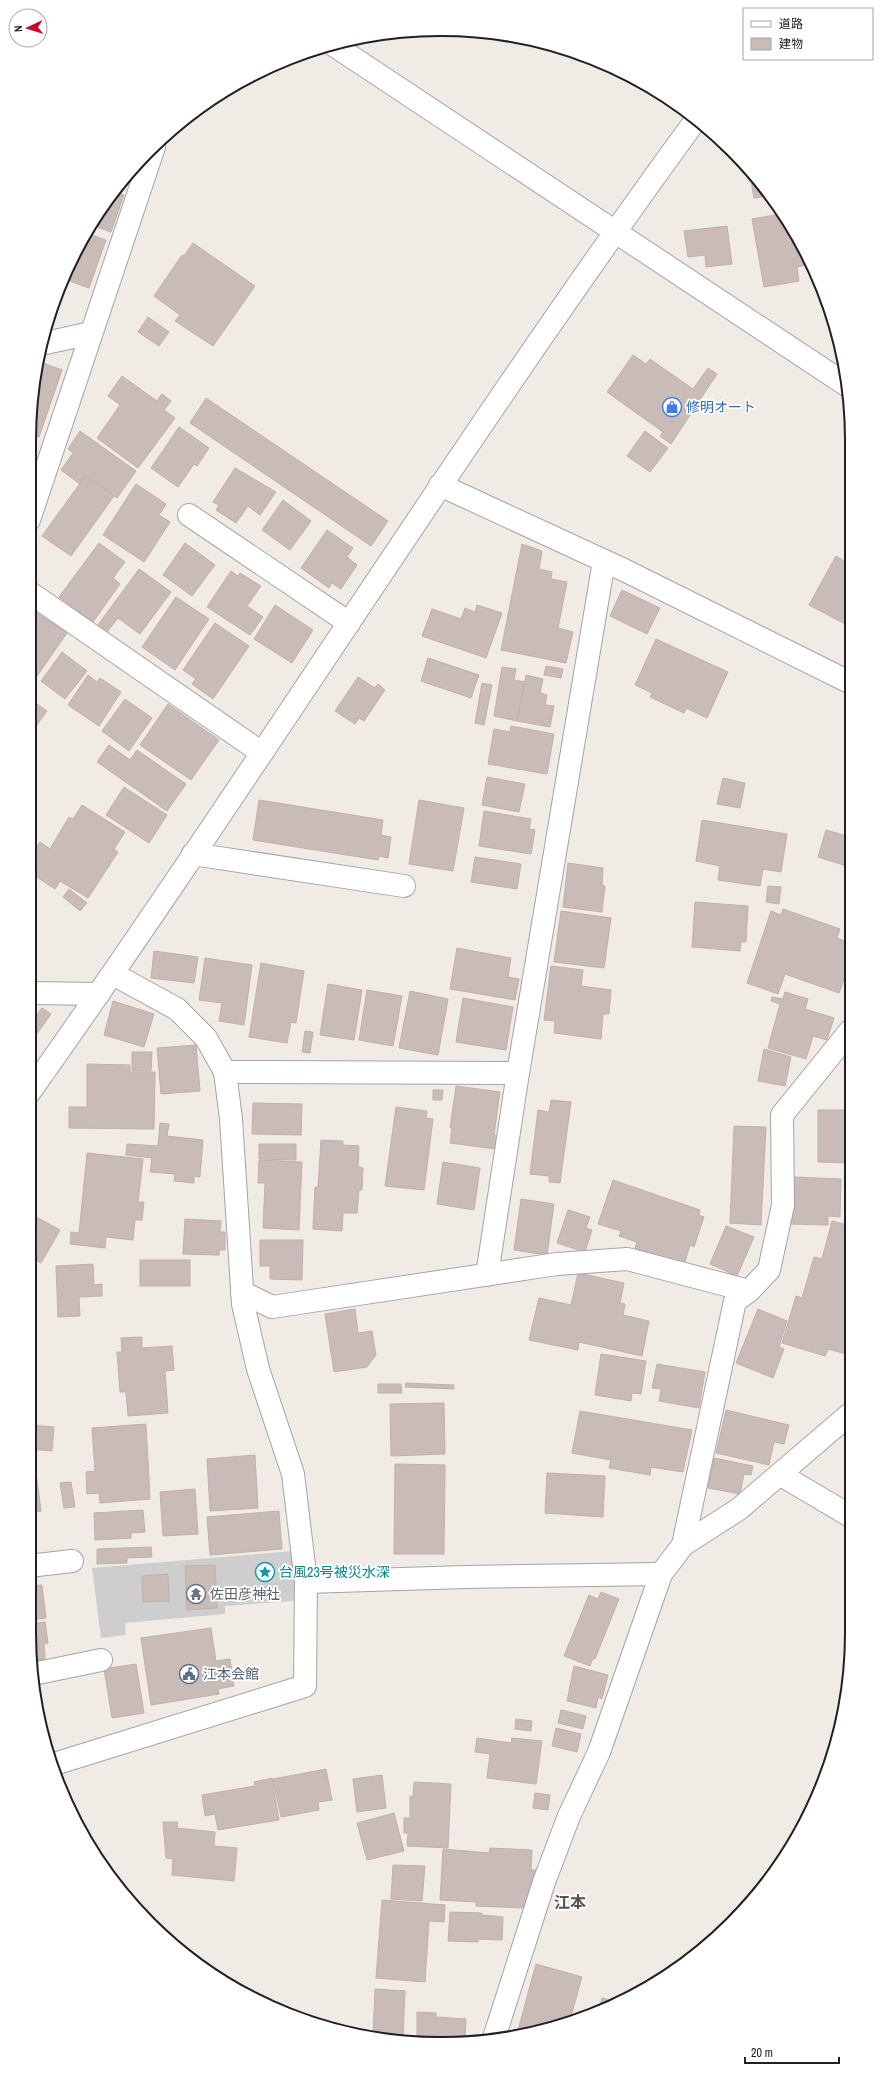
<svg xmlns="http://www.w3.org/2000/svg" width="881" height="2073" font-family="'Archivo Narrow','Noto Sans JP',sans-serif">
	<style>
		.religious { fill: #cecece }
		.building { fill: #c9bcb8; stroke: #c3afa7 }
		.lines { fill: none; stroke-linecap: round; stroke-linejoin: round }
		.minor-casing { stroke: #a4a4a4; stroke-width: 24 }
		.minor { stroke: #fff; stroke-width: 22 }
		.labels { text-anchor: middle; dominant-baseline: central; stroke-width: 3.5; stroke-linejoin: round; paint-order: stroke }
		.shop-label { font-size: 14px; fill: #366cbe; stroke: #fff; text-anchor: start }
		.culture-label { font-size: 14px; fill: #0d838f; stroke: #fff; text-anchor: start }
		.worship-label { font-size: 14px; fill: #5b616d; stroke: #fff; text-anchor: start }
		.service-label { font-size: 14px; fill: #4e5e75; stroke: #fff; text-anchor: start }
		.quarter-label { font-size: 16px; font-weight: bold; fill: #535353; stroke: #fff }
		.rim { fill: none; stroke: #202020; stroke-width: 2 }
	</style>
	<rect width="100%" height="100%" fill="#f1ebe6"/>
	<!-- religious -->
	<polygon class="religious" points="293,1551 297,1596 293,1601 225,1606 225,1614 125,1623 126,1635 101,1638 92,1568"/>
	<!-- building -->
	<g class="building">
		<polygon points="749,168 750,169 768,196 754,198"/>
		<polygon points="115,192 124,195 111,232 91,225"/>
		<polygon points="780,214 810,259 811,264 797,267 799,281 764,287 752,219"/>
		<polygon points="727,226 732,264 706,267 705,255 688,257 684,231"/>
		<polygon points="86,233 106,240 89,288 64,279"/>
		<polygon points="193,243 255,286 213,346 175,321 180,315 154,296 182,255 184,256"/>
		<polygon points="148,317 169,332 159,346 138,332"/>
		<polygon points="633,355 646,364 650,359 693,389 708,368 717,374 671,444 660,436 663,432 607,392"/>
		<polygon points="38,361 62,370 39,437 30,434"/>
		<polygon points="122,376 157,401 162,394 171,401 164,410 175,418 138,468 97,438 120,405 108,396"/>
		<polygon points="206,398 388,521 371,546 190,423"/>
		<polygon points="179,427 209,448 197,466 194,464 178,487 151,468"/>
		<polygon points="80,431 136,471 117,498 86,475 80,484 61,470 73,453 68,449"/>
		<polygon points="645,431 668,448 650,472 627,456"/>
		<polygon points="235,468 276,492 260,515 248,506 236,523 216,510 219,505 213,502"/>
		<polygon points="86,475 114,496 71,556 42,536"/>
		<polygon points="136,484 166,504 159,515 170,522 144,562 103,535"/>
		<polygon points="283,500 311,521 290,550 262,530"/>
		<polygon points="327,530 353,548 347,557 357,565 341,589 332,583 329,588 301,568"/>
		<polygon points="99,543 125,562 113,578 120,584 93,622 59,597"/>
		<polygon points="185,543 215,565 192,596 163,575"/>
		<polygon points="522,544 542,551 539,569 552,572 551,579 567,582 558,628 573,632 566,663 501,650"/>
		<polygon points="836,556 849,564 849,626 809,605"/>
		<polygon points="139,569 171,592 140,634 118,618 107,632 98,625"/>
		<polygon points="231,571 238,576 240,573 261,586 247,606 263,617 250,635 207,607"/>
		<polygon points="622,590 660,608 647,634 610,616"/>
		<polygon points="176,597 209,619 175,670 142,647"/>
		<polygon points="275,605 313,630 292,663 254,639"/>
		<polygon points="477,605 502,613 486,658 422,636 432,609 461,619 465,608 475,612"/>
		<polygon points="37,613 67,633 35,679 29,675 29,622 31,623"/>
		<polygon points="215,623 249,646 213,699 192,684 196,679 183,670"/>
		<polygon points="656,639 728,672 707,718 686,708 684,713 650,697 652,693 635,685"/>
		<polygon points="62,652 87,671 65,699 41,681"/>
		<polygon points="428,658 479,675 471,698 421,681"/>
		<polygon points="546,666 563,669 561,678 544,675"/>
		<polygon points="502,667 516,669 514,680 525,682 517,721 494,716"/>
		<polygon points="88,675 97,682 100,678 121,692 99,726 68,705"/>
		<polygon points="526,675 543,679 540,693 547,695 545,705 554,706 550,727 517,721"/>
		<polygon points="358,677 375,688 378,684 385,690 364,721 359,718 355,724 335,711"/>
		<polygon points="482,683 492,685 484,725 475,723"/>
		<polygon points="29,698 47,711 29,736"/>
		<polygon points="125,699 152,718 129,751 102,731"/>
		<polygon points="168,704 219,740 191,780 140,745"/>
		<polygon points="511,726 554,734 547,774 488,764 494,729 510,732"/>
		<polygon points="109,745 130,760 137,750 186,784 167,811 97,762"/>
		<polygon points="487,777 525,784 519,812 482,805"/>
		<polygon points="723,778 745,783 740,808 717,804"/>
		<polygon points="124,787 167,815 149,843 106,815"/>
		<polygon points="259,800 383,820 381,835 391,837 388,858 379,856 378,860 253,840"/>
		<polygon points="419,800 464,808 453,871 409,864"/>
		<polygon points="82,805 125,832 114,849 118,852 88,898 60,881 55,889 29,872 29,859 40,842 50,849 69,817 73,819"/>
		<polygon points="484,811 531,819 529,829 535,830 531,854 479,846"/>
		<polygon points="702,820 787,834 781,872 763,869 760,886 718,880 720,866 696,861"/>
		<polygon points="826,830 850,837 850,867 818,857"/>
		<polygon points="475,857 521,864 517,889 471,882"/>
		<polygon points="568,863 603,868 602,885 605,886 602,912 563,907"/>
		<polygon points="768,886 781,887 779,904 766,902"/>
		<polygon points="69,889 87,903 80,911 63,897"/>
		<polygon points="695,902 748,906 746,942 741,942 740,951 692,947"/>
		<polygon points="783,909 840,929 837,938 850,943 850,963 839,993 785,974 778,994 747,983 771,911 781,915"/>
		<polygon points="561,911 611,918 604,968 554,962"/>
		<polygon points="457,948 511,958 508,977 519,979 515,1000 450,989"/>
		<polygon points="154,951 198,957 194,983 151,978"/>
		<polygon points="205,958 252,965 244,1025 219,1021 222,1003 199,1000"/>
		<polygon points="261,963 304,971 296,1023 291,1022 287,1043 249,1037"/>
		<polygon points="551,966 583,970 581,986 611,990 609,1014 603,1014 601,1039 554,1033 555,1021 544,1020"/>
		<polygon points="328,984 362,990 354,1040 320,1035"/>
		<polygon points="367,990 402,996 393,1046 359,1040"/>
		<polygon points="410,991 448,999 438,1055 399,1048"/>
		<polygon points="785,992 808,999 805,1009 834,1018 827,1040 813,1036 806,1059 768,1048 780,1004 771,1001 772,997 783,999"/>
		<polygon points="463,998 513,1007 506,1050 456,1042"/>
		<polygon points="113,1001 154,1014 144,1047 104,1035"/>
		<polygon points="42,1008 51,1014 36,1035 29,1030 29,1026"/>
		<polygon points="305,1031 313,1032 310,1053 302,1052"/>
		<polygon points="196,1045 200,1091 161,1094 157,1048"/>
		<polygon points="764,1049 791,1057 785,1086 758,1081"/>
		<polygon points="132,1052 152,1052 151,1071 132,1071"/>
		<polygon points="87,1064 130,1065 130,1072 155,1072 154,1129 69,1128 69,1107 87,1107"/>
		<polygon points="456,1086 500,1092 494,1135 498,1136 496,1149 450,1143 452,1128 450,1128"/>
		<polygon points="433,1090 443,1090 442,1100 433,1100"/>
		<polygon points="551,1100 571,1102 560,1183 549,1182 549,1176 530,1174 538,1110 549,1112"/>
		<polygon points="253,1103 302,1104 301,1135 252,1134"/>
		<polygon points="396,1107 427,1111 426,1118 433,1119 424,1190 385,1186"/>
		<polygon points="818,1110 851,1110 851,1163 818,1162"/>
		<polygon points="160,1123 169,1124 167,1136 203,1140 200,1177 194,1176 194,1183 174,1181 175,1174 150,1172 152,1158 126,1155 127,1144 158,1146"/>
		<polygon points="734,1126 766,1127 761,1225 730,1223"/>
		<polygon points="321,1140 343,1141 343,1145 359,1146 358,1167 363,1168 362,1190 359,1190 357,1213 343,1213 342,1231 313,1229 315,1187 318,1187"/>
		<polygon points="259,1144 296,1144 296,1160 259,1159"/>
		<polygon points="87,1153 143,1159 138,1202 144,1202 142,1220 135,1220 133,1240 106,1237 105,1248 70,1244 71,1232 79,1233"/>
		<polygon points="259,1160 302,1162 299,1230 263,1228 265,1183 258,1183"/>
		<polygon points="443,1162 480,1168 474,1210 437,1204"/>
		<polygon points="792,1177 841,1179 840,1217 828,1216 828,1225 790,1224"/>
		<polygon points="613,1180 700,1210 699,1215 704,1217 694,1247 690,1245 684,1265 635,1248 637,1242 619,1236 621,1231 598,1224"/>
		<polygon points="521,1199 554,1204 547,1255 514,1250"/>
		<polygon points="568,1210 590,1217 586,1228 592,1230 585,1252 557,1243"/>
		<polygon points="29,1213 60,1230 41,1263 29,1257"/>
		<polygon points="185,1219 221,1221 220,1232 225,1232 225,1250 219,1250 219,1255 183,1254"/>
		<polygon points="832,1221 851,1226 851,1336 846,1354 828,1349 825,1356 782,1343 796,1296 802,1298 814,1257 822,1259"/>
		<polygon points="726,1226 754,1237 737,1276 710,1264"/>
		<polygon points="260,1240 303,1240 302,1280 270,1279 270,1266 260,1266"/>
		<rect x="140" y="1260" width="50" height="26"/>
		<polygon points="93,1264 94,1285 102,1284 102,1296 79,1297 80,1316 58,1317 56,1266"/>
		<polygon points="578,1273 624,1283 620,1303 625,1304 623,1315 649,1321 642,1356 579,1342 578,1350 529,1340 539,1298 571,1305"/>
		<polygon points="355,1309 358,1333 372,1331 376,1355 367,1367 334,1372 325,1314"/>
		<polygon points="758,1309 787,1321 779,1347 784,1349 773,1378 736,1363"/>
		<polygon points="142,1337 142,1348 172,1346 174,1370 165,1371 168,1413 128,1416 126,1392 120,1392 117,1352 122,1352 121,1338"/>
		<polygon points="601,1354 646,1361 641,1394 632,1393 631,1401 595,1395"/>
		<polygon points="657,1364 705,1372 699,1408 659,1401 661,1389 652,1388"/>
		<polygon points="406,1383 454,1385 454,1389 405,1387"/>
		<polygon points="378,1384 401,1384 402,1393 378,1393"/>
		<polygon points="444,1403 445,1454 391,1456 390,1404"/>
		<polygon points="726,1410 789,1425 784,1444 774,1442 769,1465 716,1453"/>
		<polygon points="580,1411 692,1430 683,1472 651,1467 650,1475 609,1468 611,1460 572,1453"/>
		<polygon points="146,1424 150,1499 100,1503 99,1493 87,1494 86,1472 95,1471 92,1428"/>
		<polygon points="31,1425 54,1427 52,1451 29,1449"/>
		<polygon points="255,1455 258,1508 210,1511 207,1459"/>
		<polygon points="714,1458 753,1466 751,1475 744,1474 740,1494 708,1488"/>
		<polygon points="395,1464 445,1465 444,1554 394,1554"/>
		<polygon points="547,1473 605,1476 603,1517 545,1513"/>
		<polygon points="29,1479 37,1479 41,1511 29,1513"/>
		<polygon points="71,1482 75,1507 64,1508 60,1483"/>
		<polygon points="195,1489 198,1534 163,1536 160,1492"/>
		<polygon points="143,1510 145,1532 131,1533 131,1538 95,1540 94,1513"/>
		<polygon points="279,1511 282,1549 210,1555 207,1517"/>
		<polygon points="151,1547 152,1557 127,1558 127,1563 97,1564 97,1549"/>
		<polygon points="215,1565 217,1608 187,1610 185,1566"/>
		<polygon points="168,1574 169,1601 143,1602 142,1576"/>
		<polygon points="42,1585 46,1618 29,1620 29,1586"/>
		<polygon points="601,1592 619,1599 595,1659 593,1658 590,1666 564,1656 589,1595 598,1599"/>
		<polygon points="45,1622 48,1643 44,1644 45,1659 32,1661 29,1624"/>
		<polygon points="211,1628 216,1661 230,1659 234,1686 218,1689 219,1694 151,1705 141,1638"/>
		<polygon points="136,1664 144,1713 112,1718 104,1669"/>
		<polygon points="574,1666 608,1675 602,1699 598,1697 596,1708 567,1701"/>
		<polygon points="40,1688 43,1722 39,1722 35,1689"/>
		<polygon points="561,1710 586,1716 583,1729 558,1723"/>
		<polygon points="516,1719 532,1721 531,1731 515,1729"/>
		<polygon points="556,1728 581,1734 577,1752 552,1746"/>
		<polygon points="477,1738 511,1743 512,1738 542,1741 536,1784 487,1778 490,1754 475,1752"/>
		<polygon points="326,1769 332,1800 318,1802 319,1810 281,1817 273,1779"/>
		<polygon points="382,1775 386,1808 357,1812 353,1779"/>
		<polygon points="272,1778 279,1820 218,1830 215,1814 205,1816 202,1795 255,1786 254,1782"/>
		<polygon points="414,1782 451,1784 448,1848 407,1846 408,1833 404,1833 404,1818 410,1818 410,1796 413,1797"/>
		<polygon points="535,1793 550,1795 548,1810 533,1808"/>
		<polygon points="394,1813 404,1851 367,1860 357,1823"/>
		<polygon points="163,1822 178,1822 177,1828 215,1832 214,1846 237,1848 234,1881 172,1875 173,1859 166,1858"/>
		<polygon points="490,1848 532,1850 531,1870 537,1870 524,1908 476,1906 476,1902 440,1900 443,1849 489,1853"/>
		<polygon points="393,1865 425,1866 422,1901 391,1899"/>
		<polygon points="382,1900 445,1905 444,1922 429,1921 425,1982 376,1978"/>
		<polygon points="450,1912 481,1913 482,1915 503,1917 502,1940 478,1939 478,1942 448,1941"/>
		<polygon points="536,1964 582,1977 569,2023 519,2035 517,2034"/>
		<polygon points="375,1989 405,1991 403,2039 373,2037"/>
		<polygon points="602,1998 618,2002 599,2010"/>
		<polygon points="417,2012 436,2013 436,2017 466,2019 465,2042 440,2044 417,2042"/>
	</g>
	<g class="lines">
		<defs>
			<g id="minor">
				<polyline points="332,44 848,386"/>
				<polyline points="41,344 91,333"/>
				<polyline points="440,485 624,570 849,682"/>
				<polyline points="189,515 349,623"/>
				<polyline points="29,520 154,147"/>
				<polyline points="29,592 262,753"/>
				<polyline points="193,854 404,886"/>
				<polyline points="29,993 99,994"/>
				<polyline points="225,1072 518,1073"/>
				<path d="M29 1093C256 773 463 438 695 121"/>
				<polyline points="487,1275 518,1073 604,561"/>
				<polyline points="242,1292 272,1307 557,1264 627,1259 749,1291"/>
				<polyline points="781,1475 852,1517"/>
				<polyline points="683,1545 735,1301 749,1291 769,1270 783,1205 782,1115 850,1031"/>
				<polyline points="29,1566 72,1561"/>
				<polyline points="306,1582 465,1577 661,1574"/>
				<polyline points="33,1674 101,1660"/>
				<polyline points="51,1765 305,1686 306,1582 293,1474 258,1369 243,1304 231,1119 225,1072 206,1038 177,1009 113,974"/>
				<polyline points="493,2041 544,1882 569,1816 599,1752 661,1574 683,1545 739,1509 851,1413"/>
			</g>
		</defs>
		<!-- minor casing -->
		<use href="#minor" class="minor-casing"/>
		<!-- minor -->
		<use href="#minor" class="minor"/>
	</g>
	<!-- icons -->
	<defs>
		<symbol id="shop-ring" viewBox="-11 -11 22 22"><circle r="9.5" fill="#fff" stroke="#3f7fe0" stroke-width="1.5"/><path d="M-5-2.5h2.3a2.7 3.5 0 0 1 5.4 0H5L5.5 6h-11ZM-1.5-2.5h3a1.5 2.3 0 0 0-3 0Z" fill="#3f7fe0"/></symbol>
		<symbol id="sight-ring" viewBox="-11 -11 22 22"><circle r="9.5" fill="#fff" stroke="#0f9aa8" stroke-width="1.5"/><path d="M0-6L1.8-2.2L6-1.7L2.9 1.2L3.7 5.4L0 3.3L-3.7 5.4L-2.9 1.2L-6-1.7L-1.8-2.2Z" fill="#0f9aa8"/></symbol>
		<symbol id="temple-ring" viewBox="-11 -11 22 22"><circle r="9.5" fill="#fff" stroke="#6b7280" stroke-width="1.5"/><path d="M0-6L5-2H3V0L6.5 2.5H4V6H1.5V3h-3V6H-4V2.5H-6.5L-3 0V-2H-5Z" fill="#6b7280"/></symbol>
		<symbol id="civic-ring" viewBox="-11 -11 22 22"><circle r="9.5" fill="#fff" stroke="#5c6f8a" stroke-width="1.5"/><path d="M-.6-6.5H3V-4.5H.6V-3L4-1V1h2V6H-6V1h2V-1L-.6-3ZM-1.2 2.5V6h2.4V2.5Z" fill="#5c6f8a"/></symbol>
	</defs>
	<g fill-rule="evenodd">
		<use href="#shop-ring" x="661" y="396" width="22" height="22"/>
		<use href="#sight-ring" x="254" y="1561" width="22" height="22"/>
		<use href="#temple-ring" x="185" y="1583" width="22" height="22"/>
		<use href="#civic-ring" x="178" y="1663" width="22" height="22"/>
	</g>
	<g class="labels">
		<!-- shop labels -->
		<g class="shop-label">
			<text x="686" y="407">修明オート</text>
		</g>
		<!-- culture labels -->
		<g class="culture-label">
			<text x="279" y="1572">台風23号被災水深</text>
		</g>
		<!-- worship labels -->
		<g class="worship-label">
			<text x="210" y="1594">佐田彦神社</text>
		</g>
		<!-- service labels -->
		<g class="service-label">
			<text x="203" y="1674">江本会館</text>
		</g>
		<!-- quarter labels -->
		<g class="quarter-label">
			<text x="570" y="1902">江本</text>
		</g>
	</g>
	<!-- crop -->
	<path d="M0 0H881V2073H0ZM440 36H441A404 404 0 0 1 845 440V1633A404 404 0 0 1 441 2037H440A404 404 0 0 1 36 1633V440A404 404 0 0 1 440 36Z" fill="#fff" fill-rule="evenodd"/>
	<path class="rim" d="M440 36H441A404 404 0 0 1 845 440V1633A404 404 0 0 1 441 2037H440A404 404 0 0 1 36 1633V440A404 404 0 0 1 440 36Z"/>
	<!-- legend -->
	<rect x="743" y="8" width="130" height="52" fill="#ffffff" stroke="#a6a6a6"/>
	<rect x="751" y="21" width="20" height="6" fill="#ffffff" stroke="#a6a6a6"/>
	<text x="779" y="28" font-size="12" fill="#202020">道路</text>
	<rect x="751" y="38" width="20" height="12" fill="#c9bcb8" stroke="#a6a6a6"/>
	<text x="779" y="48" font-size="12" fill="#202020">建物</text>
	<!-- north arrow -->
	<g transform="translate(28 28) rotate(266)"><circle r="19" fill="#ffffff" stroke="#a6a6a6"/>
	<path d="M0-3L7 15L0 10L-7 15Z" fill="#cf0024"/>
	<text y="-6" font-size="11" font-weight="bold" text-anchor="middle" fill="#202020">N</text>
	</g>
	<!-- scale -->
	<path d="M745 2057v6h94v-6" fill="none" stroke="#202020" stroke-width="2"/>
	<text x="751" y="2057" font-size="12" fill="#202020" stroke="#ffffff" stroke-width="3" paint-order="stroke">20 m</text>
</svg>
